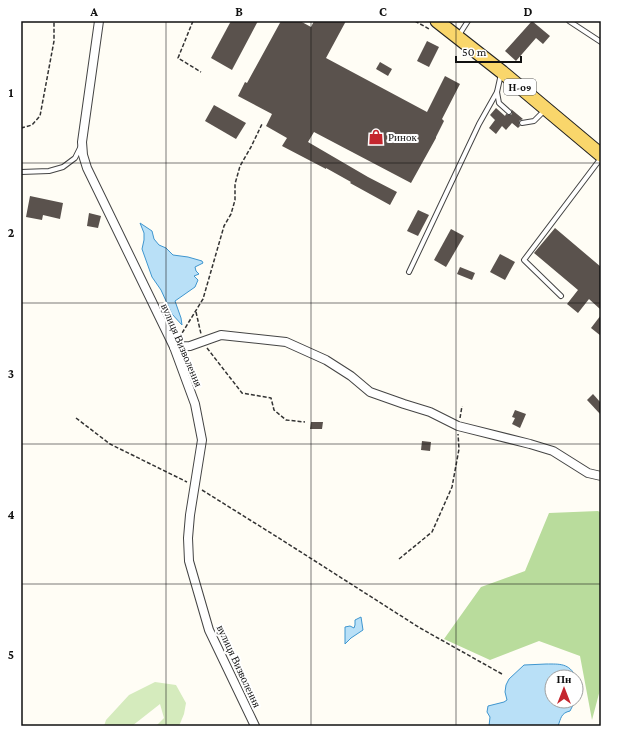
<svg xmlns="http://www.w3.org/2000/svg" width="622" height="747" font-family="'Crimson Pro',serif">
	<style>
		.green { fill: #d5ebbd }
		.forest { fill: #b9dc9c }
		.water { fill: #b9e0f7; stroke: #3f96cf }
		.building { fill: #5a524d }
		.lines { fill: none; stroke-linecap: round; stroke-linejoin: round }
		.lane-casing { stroke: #444; stroke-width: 6 }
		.street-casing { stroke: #444; stroke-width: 10 }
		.primary-casing { stroke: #222; stroke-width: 15 }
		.path { stroke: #333; stroke-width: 1.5; stroke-dasharray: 4 2; stroke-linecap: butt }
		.lane { stroke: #fff; stroke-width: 4 }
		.street { stroke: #fff; stroke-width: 8 }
		.primary { stroke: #f9d66b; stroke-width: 13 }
		.grid { fill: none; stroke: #111; stroke-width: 1; stroke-opacity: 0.55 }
		.labels { text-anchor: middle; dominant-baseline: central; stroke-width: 4; stroke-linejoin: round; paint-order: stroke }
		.shield { fill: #fff; stroke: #585858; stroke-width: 1 }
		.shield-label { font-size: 10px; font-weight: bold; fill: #111 }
		.poi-label { font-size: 11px; fill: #111; stroke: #fff; text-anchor: start }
		.street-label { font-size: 11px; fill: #111; stroke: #fff }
		.neatline { fill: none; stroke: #111; stroke-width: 1.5 }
		.grid-label { font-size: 13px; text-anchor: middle; font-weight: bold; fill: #111 }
	</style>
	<rect width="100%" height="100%" fill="#fffdf5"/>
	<!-- green -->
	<polygon class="green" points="155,682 176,685 186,703 184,714 179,726 156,726 164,718 160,704 132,726 104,726 106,720 129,695"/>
	<!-- forest -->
	<polygon class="forest" points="598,511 601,513 601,686 592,720 580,656 539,641 490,660 444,639 481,587 525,571 549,513"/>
	<!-- water -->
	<g class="water">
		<polygon points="140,223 152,231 154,239 159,245 166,248 173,255 188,257 202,261 203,263 195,267 196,271 199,274 194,276 198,280 195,287 175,301 181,318 182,325 172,314 161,290 152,277 142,249 144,240 144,233"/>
		<polygon points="361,617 363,630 351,638 345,644 345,627 350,626 354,628 355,625 355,620"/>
		<path d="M546 664C560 664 569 663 576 677H552V701H575L570 711C561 713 561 718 558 726H489L490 717 487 712 488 706 504 702 507 700 505 692 506 685 509 679 524 665Z"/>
	</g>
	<!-- building -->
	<g class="building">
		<polygon points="231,21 258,21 232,70 211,58"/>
		<polygon points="281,21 300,21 311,27 314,21 346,21 326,58 427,112 445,76 460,84 442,119 444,121 436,137 436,138 411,183 314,132 308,142 368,177 397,192 390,205 350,183 351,182 326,168 326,169 282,146 287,138 266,126 272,114 238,96 245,82 247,83"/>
		<polygon points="532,21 550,36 543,44 536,38 516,61 505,51"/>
		<polygon points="427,41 439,47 429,67 417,61"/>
		<polygon points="380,62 392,69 388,76 376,69"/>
		<polygon points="214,105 246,123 236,139 205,121"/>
		<polygon points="496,108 505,116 506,114 510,115 512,114 512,111 511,109 523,119 519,121 519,124 520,126 518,128 512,123 506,130 502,126 496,134 489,128 495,120 490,115"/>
		<polygon points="30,196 63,203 60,219 43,215 42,220 26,217"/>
		<polygon points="418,210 429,215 418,236 407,231"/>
		<polygon points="89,213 101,216 98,228 87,226"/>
		<polygon points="555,228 601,267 601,310 589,299 578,313 567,304 578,290 534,253"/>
		<polygon points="451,229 464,236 446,267 434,260"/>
		<polygon points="500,254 515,262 505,280 490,272"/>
		<polygon points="460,267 475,273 472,280 457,274"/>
		<polygon points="601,315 601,336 591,328"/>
		<polygon points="593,394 601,403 601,415 587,400"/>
		<polygon points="515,410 526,414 520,428 512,424 515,418 512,417"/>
		<polygon points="311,422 323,422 322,429 310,429"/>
		<polygon points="422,441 431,442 430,451 421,450"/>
	</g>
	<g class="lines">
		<defs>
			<g id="lane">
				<polyline points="569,21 601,42"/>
				<polyline points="459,35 468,21"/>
				<polyline points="501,74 497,92 499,103 509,112"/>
				<polyline points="522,123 534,121 545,110"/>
				<polyline points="21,172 49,171 63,167 75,158 81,146"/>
				<polyline points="409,272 479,124 497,92"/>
				<polyline points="561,296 524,260 601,158"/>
			</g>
			<g id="street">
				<polyline points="99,21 82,142 83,155 87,168 174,347 195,404 202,440 190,515 188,538 189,561 209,630 255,726"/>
				<polyline points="174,347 190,346 221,335 286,342 326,360 351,376 370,392 404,404 430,412 458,426 530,444 553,451 588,473 601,476"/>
			</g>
			<polyline id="primary" points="437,21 502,72 601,155"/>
		</defs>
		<!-- lane casing -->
		<use href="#lane" class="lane-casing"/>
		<!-- street casing -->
		<use href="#street" class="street-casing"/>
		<!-- primary casing -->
		<use href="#primary" class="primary-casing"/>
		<!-- path -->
		<g class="path">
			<polyline points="193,21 178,58 201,72"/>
			<polyline points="415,21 429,29"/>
			<polyline points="161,22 161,21"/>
			<polyline points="21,128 32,125 40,116 54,41 54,21"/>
			<polyline points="196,312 201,334"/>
			<polyline points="179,338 203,299 224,226 231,214 235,200 235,184 240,166 251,147 262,124"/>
			<polyline points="207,348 242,393 271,398 274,410 286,420 305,422"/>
			<polyline points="76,418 110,444 187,482"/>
			<polyline points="460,418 462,406"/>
			<polyline points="202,490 282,540 420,628 502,674"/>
			<polyline points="399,559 432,532 452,487 459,449 458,434"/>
		</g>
		<!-- lane -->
		<use href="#lane" class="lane"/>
		<!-- street -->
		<use href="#street" class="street"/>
		<!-- primary -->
		<use href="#primary" class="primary"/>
	</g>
	<!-- grid -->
	<path class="grid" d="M166 21V726M311 21V726M456 21V726M21 163H601M21 303H601M21 444H601M21 584H601"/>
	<!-- icons -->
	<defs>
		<symbol id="shop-bare" viewBox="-9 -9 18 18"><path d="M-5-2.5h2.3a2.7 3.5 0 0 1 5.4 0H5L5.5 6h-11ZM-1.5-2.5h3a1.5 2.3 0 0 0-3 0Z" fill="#c4262e" stroke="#fff" stroke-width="2.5" paint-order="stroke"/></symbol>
	</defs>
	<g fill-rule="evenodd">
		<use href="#shop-bare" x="365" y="126" width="22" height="22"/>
	</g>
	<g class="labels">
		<!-- shield labels -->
		<rect class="shield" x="504" y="79" width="32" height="16" rx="3"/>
		<g class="shield-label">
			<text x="520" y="87">Н-09</text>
		</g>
		<!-- poi labels -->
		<g class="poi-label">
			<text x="388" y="137">Ринок</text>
		</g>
		<!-- street labels -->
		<g class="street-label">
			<text transform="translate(182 345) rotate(67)">вулиця Визволення</text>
			<text transform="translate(239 666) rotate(65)">вулиця Визволення</text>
		</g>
	</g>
	<!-- border -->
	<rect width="622" height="747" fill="none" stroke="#ffffff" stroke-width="44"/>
	<!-- north arrow -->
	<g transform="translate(564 689)"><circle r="19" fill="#ffffff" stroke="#a0a0a0"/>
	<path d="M0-3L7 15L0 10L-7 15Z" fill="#c4262e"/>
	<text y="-6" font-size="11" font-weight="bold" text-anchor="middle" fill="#111111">Пн</text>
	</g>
	<!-- scale -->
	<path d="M456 56v6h65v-6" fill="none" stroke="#111111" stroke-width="2"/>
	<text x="462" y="56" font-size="12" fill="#111111" stroke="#ffffff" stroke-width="3" paint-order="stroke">50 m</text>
	<rect x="22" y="22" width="578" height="703" class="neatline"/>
	<g class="grid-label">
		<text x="94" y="16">A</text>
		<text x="239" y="16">B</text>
		<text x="383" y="16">C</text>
		<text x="528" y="16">D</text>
		<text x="11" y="97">1</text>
		<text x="11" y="237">2</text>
		<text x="11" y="378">3</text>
		<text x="11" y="519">4</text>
		<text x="11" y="659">5</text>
	</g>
</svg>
